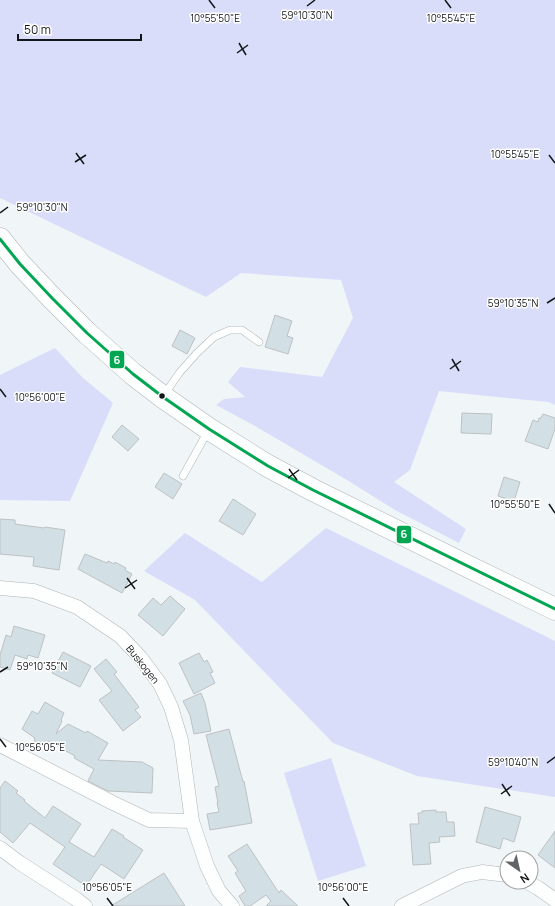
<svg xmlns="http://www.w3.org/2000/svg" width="555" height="906" font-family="Manrope,sans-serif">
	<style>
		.green { fill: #daddf9 }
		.building { fill: #d2e0e5; stroke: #bdc1c3 }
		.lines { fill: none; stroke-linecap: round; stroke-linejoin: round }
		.service-casing { stroke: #b1b5b8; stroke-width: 8 }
		.minor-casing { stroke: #b1b5b8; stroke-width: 15 }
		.primary-casing { stroke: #b1b5b8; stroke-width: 23 }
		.service { stroke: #fdfefe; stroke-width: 7 }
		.minor { stroke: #fdfefe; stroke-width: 14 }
		.primary { stroke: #fdfefe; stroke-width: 22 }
		.bus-1-casing { stroke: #fff; stroke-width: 6 }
		.bus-1 { stroke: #00a651; stroke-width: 3 }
		.ticks { fill: none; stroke: #131618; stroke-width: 1.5 }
		.bus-dot { fill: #131618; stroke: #fff; stroke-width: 1.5 }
		.labels { text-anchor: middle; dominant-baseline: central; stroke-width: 3; stroke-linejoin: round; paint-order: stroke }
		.street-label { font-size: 10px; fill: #131618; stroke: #fff }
		.ticks-label { font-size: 10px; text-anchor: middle; fill: #131618; stroke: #fff; stroke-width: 3; stroke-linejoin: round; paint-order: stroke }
		.line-badge { stroke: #fff; stroke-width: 1.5 }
		.badge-label { font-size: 11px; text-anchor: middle; font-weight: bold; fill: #fff }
	</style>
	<rect width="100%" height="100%" fill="#f0f5f8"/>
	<!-- green -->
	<g class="green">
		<polygon points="0,0 555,0 555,405 548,402 439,391 410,470 394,482 466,529 459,543 395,510 347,480 255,426 216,405 224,399 245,397 228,382 240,367 322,377 353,318 341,280 241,273 206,297 0,198"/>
		<polygon points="55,348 82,377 113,403 70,501 0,500 0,375"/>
		<polygon points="326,528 555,641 555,797 417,776 333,743 195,600 144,571 185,533 262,582"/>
		<polygon points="331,758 366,866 318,881 284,773"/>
	</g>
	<!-- building -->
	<g class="building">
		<polygon points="275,315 292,321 287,336 293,338 288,354 265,347"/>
		<polygon points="180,330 195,338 187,354 172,346"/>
		<polygon points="462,413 492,414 491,434 461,433"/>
		<polygon points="543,414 555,418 555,429 548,449 525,441 533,420 538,422 539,418 541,418"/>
		<polygon points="122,425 139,439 128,451 112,437"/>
		<polygon points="164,473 182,484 173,499 155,487"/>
		<polygon points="504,477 520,482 514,501 498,496"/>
		<polygon points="233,499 256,514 243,535 219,521"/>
		<polygon points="0,519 15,520 15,524 44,528 45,527 65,530 59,570 33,566 34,557 0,554"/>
		<polygon points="85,554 107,563 108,561 114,564 115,562 126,568 125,570 132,574 122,593 78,569"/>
		<polygon points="170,596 185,609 163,636 138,615 153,598 161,605"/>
		<polygon points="14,626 45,635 38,658 28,655 27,659 15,655 10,670 0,667 0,655 6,635 11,637"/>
		<polygon points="63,652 91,666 80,687 52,673"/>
		<polygon points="199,653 204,662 207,660 213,672 210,673 215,683 194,694 179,663"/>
		<polygon points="106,659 117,672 114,674 139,707 135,710 141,717 123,731 99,700 112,691 94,669"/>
		<polygon points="201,693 205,703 211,731 194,734 190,715 183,701"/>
		<polygon points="45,702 64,713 61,720 62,721 56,734 68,724 86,733 87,731 108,743 98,760 142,762 153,768 152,793 108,791 88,781 94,769 74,758 75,756 48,741 45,747 34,741 35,738 22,729 32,711 38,714"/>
		<polygon points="229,729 243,782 244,781 252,823 210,830 207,814 219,812 217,803 218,803 215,787 219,786 206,735"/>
		<polygon points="5,781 18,791 16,793 25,800 24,801 45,818 53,806 81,824 69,842 94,857 112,829 124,836 123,837 143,850 124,879 101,864 86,886 53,864 65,847 30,823 13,843 0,832 0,788"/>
		<polygon points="485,807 521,817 514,842 503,838 500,849 476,842"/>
		<polygon points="436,810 436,812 446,812 447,822 454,822 455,836 439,837 440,842 429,843 431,864 413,865 410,824 419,824 418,813 422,813 422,811"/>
		<polygon points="555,831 555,868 538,855"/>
		<polygon points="247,844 279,893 281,890 298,906 266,906 271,901 266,895 250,906 245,906 239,896 246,891 235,873 238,871 228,856"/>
		<polygon points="164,873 185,906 111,906"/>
	</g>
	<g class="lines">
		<defs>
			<g id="service">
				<polyline points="164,395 180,372 197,353 214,337 230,330 242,330 259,342"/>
				<polyline points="183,476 208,431"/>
			</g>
			<g id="minor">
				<polyline points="0,588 34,591 77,607 120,636 140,657 160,684 171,707 181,740 192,821 207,866 219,891 232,906"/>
				<polyline points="0,745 113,803 149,820 192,821"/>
				<polyline points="0,848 20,863 76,899 85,906"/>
				<polyline points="527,882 538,888 555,900"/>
				<polyline points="402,906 462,876 482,872 507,875"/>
			</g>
			<polyline id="primary" points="0,239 20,264 52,298 87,333 133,374 163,397 209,429 268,466 313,490 465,565 555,609"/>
		</defs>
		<!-- service casing -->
		<use href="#service" class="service-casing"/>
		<!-- minor casing -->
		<use href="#minor" class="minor-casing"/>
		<!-- primary casing -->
		<use href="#primary" class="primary-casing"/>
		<!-- service -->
		<use href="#service" class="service"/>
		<!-- minor -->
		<use href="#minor" class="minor"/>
		<!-- primary -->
		<use href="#primary" class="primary"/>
		<defs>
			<polyline id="bus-1" points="0,239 20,264 52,298 87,333 133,374 163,397 209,429 268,466 313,490 555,609"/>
		</defs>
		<!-- bus-1 casing -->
		<use href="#bus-1" class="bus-1-casing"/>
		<!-- bus-1 -->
		<use href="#bus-1" class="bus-1"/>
	</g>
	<!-- ticks -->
	<path class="ticks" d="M209 0 215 8M445 0 451 8M307 6 315 0M239 43 246 55M237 53 248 45M76 153 84 164M549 155 555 163M75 162 86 155M0 213 8 207M547 303 555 298M452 359 459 371M450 369 461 361M0 389 6 397M289 469 297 480M288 478 299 470M549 504 555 513M127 578 135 589M125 588 137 580M0 672 8 667M0 739 6 747M547 763 555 757M502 784 510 796M501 794 512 786M107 898 113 906M343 898 349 906"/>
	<!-- markers -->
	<circle class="bus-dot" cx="162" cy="396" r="3.5"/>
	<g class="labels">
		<!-- street labels -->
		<g class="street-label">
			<text transform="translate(143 664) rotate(51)">Buskogen</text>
		</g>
	</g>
	<g class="ticks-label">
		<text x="307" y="19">59°10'30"N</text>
		<text x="215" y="22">10°55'50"E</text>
		<text x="451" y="22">10°55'45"E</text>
		<text x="515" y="158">10°55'45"E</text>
		<text x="42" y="211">59°10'30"N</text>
		<text x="513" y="307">59°10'35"N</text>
		<text x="40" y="401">10°56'00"E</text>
		<text x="515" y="508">10°55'50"E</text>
		<text x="42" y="670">59°10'35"N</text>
		<text x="40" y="751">10°56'05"E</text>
		<text x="513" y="766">59°10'40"N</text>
		<text x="107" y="891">10°56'05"E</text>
		<text x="343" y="891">10°56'00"E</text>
	</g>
	<g class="line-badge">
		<rect x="109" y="350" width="16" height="19" rx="4" fill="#00a651"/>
		<rect x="396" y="525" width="16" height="19" rx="4" fill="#00a651"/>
	</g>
	<g class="badge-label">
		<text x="117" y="364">6</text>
		<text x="404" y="538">6</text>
	</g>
	<!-- north arrow -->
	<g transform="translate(519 870) rotate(146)"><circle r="19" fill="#ffffff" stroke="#a1a2a3"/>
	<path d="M0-3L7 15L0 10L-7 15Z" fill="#606466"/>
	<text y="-6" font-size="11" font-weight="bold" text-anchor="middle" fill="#131618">N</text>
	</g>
	<!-- scale -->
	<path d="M18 34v6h123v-6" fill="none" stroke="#131618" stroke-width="2"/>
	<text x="24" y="34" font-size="12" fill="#131618" stroke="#ffffff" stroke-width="3" paint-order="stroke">50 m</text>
</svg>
